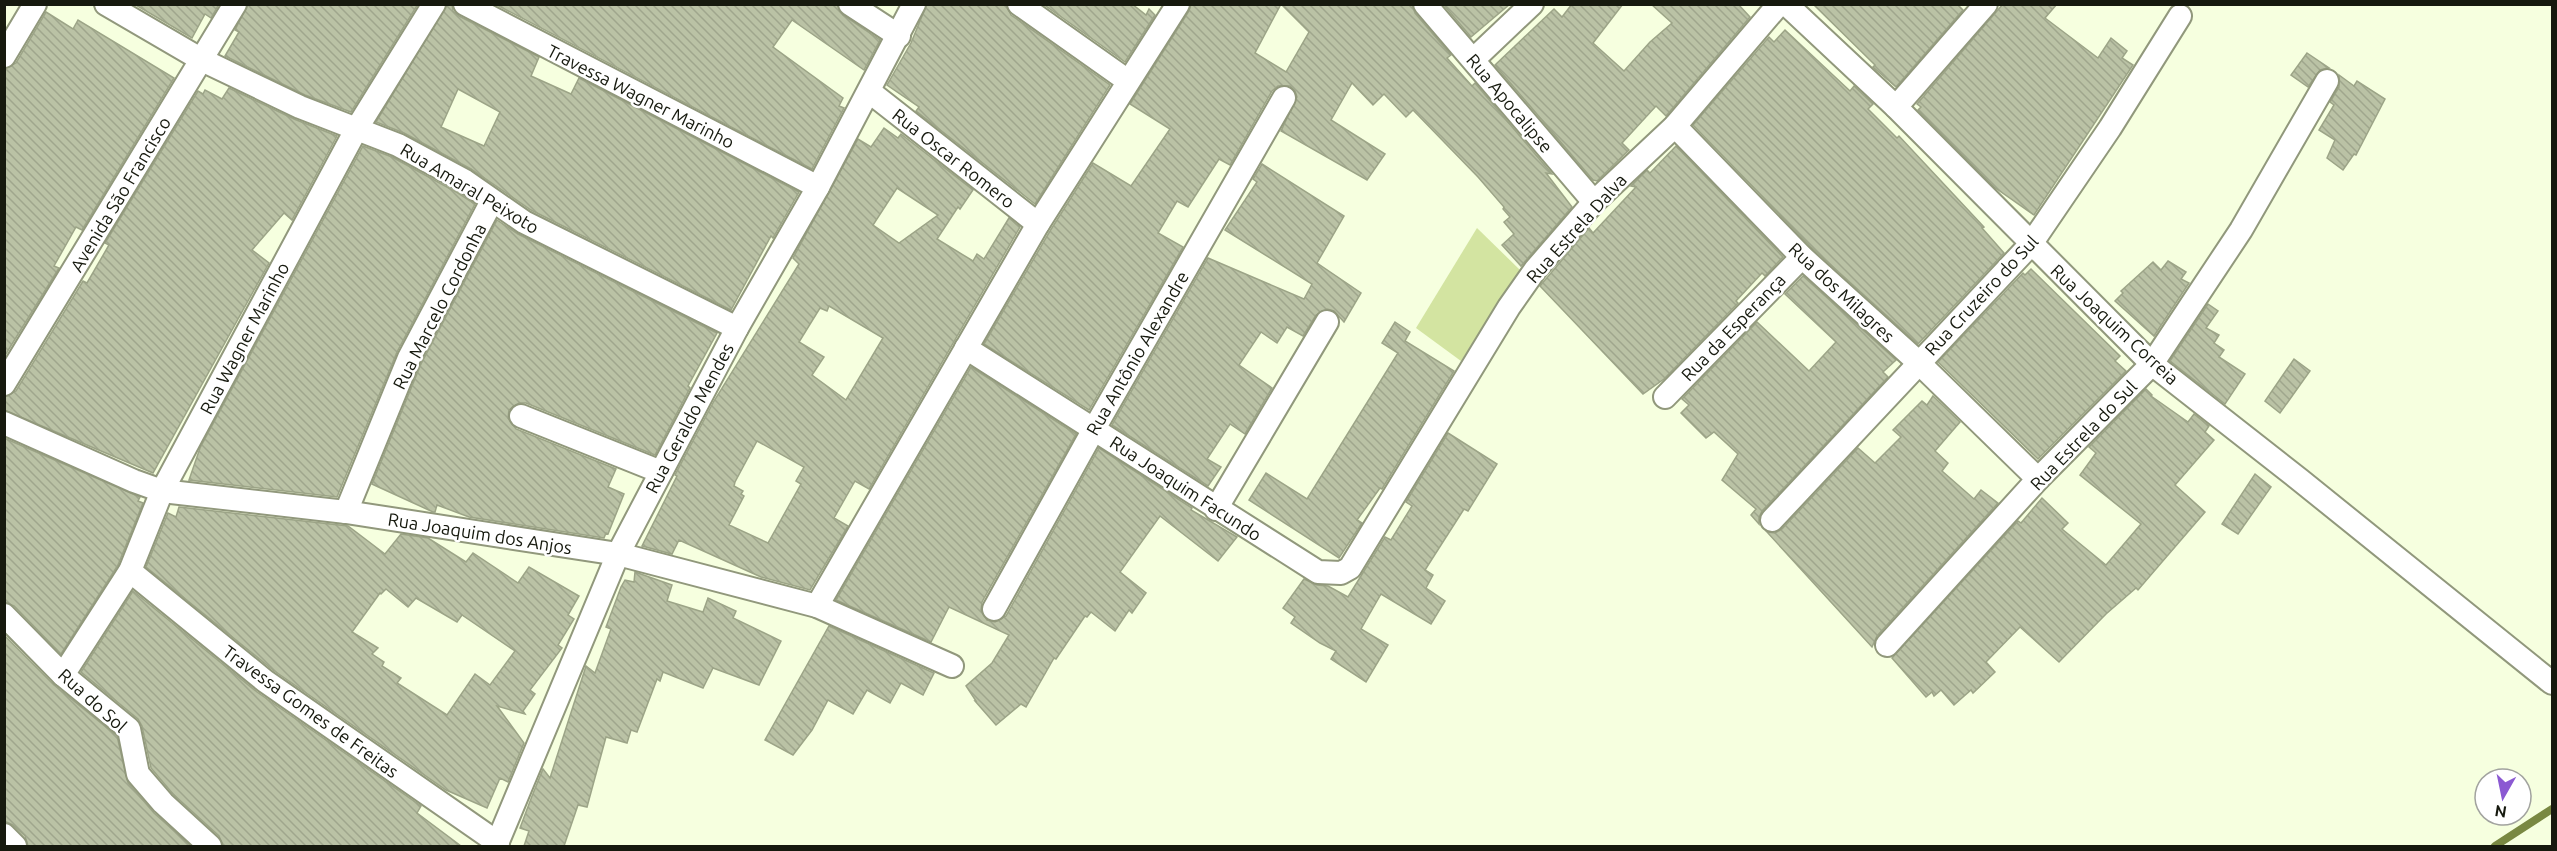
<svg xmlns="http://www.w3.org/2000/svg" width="2557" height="851" font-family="Ubuntu,sans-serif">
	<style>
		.pitch { fill: #d3e4a1 }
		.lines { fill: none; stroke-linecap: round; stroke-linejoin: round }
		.stream { stroke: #798842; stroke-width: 8 }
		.building { fill: url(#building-back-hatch); stroke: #9ca487; stroke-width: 1.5; fill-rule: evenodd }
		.minor-casing { stroke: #91987c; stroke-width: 26 }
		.minor { stroke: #fff; stroke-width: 22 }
		.labels { text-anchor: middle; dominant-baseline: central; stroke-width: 5; stroke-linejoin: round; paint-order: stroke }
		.street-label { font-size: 18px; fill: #16190e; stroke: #fff }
	</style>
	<defs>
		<pattern id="building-back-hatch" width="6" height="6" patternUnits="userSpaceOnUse" patternTransform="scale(1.5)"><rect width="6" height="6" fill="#bac2a5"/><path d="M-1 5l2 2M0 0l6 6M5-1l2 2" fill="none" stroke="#9fa68d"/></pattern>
	</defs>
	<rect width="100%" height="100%" fill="#f6ffdf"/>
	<!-- pitch -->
	<polygon class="pitch" points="1477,228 1520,270 1461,361 1416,328"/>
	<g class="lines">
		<!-- stream -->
		<polyline class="stream" points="2495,846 2552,809"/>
	</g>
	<!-- building -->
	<g class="building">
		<polygon points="134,4 219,4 211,18 205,14 192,38"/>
		<polygon points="248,4 418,4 351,112 305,95 225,56 239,32 235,30"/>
		<path d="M447 4H452L453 11 459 16 539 57 531 76 571 94 579 78 799 192 773 238 771 236 731 310 531 210 471 169 404 133 376 122ZM458 89 500 112 484 146 441 127Z"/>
		<polygon points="495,4 837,4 843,15 880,40 864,70 792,20 773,47 843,98 839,106 844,108 812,169"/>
		<polygon points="927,4 1006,4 1011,15 1110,85 1035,204 916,111 919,107 887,85 911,43"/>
		<polygon points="1043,4 1132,4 1146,15 1149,9 1155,15 1125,62"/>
		<polygon points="1191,4 1281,4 1255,53 1286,72 1309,32 1281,4 1412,4 1415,13 1451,55 1447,58 1472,86 1475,83 1552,174 1546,173 1572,207 1521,266 1502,245 1514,234 1504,222 1510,217 1503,209 1504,207 1478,177 1413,110 1406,117 1384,94 1373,105 1352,83 1331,120 1385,154 1367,180 1281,131 1297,97 1295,91 1290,86 1278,86 1272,91 1230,165 1219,159 1188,207 1177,201 1158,233 1183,247 1089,410 984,344 1050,231 1093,163 1131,186 1170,129 1130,104 1189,11"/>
		<polygon points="1443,4 1510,4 1471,37"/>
		<polygon points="1572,4 1623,4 1593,43 1624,71 1650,42 1672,23 1651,4 1738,4 1750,17 1666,116 1656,106 1622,143 1629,150 1597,181 1593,180 1495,65 1554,9 1562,17"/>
		<polygon points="1813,4 1957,4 1963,10 1896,87 1873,67 1875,65"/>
		<polygon points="2003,4 2057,4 2045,18 2098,58 2111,38 2127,51 2122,58 2133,65 2034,215 1994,187 1918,110 1921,107 1917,104"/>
		<polygon points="46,12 73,29 78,20 174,78 82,230 76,227 54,266 59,268 4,357 4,69 16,63"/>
		<polygon points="1785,30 1850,91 1854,86 1873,104 1868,109 1897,138 1899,136 1984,227 1982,228 2004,253 1918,344 1811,247 1693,125 1769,37 1774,42"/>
		<polygon points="2307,53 2329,68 2320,70 2308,87 2291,75"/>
		<polygon points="2339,75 2354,86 2357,81 2385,99 2356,155 2354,154 2343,170 2327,158 2335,140 2319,130 2334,105 2330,102 2339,87"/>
		<polygon points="229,88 294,119 337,136 292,220 284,213 252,250 269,263 153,473 4,410 4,397 16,391 83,281 87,283 109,245 105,243 198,91 203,94 205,90 222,99"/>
		<path d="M884 128 898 138 901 134 973 190 960 209 958 207 937 239 973 261 977 254 984 259 1009 218 1020 227 869 489 855 481 834 518 848 526 810 590 761 577 679 540 672 554 642 546 677 476 675 475 714 401 799 264 793 258 858 139 871 147ZM897 188 938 215 899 243 873 225ZM829 306 883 338 846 400 812 375 824 357 799 342 820 308 827 311ZM757 441 804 467 796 481 801 484 768 543 729 525 744 496 741 494 743 491 734 486 735 482Z"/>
		<polygon points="363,146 392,157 458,193 475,204 397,352 337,497 189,480 200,448"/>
		<polygon points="1676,146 1783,257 1765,276 1762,273 1736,301 1738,303 1664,379 1643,394 1540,286 1589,228 1593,233 1636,187 1631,186 1647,170 1650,173"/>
		<polygon points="1262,164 1344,216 1317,263 1361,293 1344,322 1334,311 1327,309 1316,315 1303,336 1287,327 1277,343 1261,332 1239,365 1272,388 1245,434 1230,424 1207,459 1221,467 1208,486 1112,425 1208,258 1304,299 1312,284 1225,230 1257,182 1253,179"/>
		<polygon points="497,220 518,234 717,333 688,386 690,388 655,455 526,403 519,403 509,410 508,418 516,429 616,469 608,487 624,494 608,534 606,533 604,538 469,517 437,505 435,512 433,512 372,484 421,364"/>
		<polygon points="2168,261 2186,272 2181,279 2189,283 2154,336 2115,301 2123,293 2121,291 2153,262 2161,270"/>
		<polygon points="2031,269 2120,356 2115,361 2126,371 2038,459 1938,362 2023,273 2025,275"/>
		<polygon points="1803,276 1896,360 1883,372 1888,377 1762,511 1759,518 1759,524 1751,515 1756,509 1722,480 1738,454 1714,432 1706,438 1681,413 1689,405 1682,399 1757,322 1809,371 1836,342 1785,294"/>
		<polygon points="2208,304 2218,311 2206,328 2219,335 2214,343 2224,350 2219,357 2245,374 2225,404 2170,361"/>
		<polygon points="1395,322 1410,332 1405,341 1454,371 1382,489 1380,488 1357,520 1362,523 1339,558 1249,500 1266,473 1307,499 1398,353 1382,343"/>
		<polygon points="2294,359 2310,371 2280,413 2265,401"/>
		<polygon points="971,367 1076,434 982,602 981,610 987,620 995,622 1006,616 1099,448 1192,508 1191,510 1237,537 1218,561 1160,516 1120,572 1146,593 1132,613 1129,610 1115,631 1091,612 1087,617 1085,616 1056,659 1054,658 1026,707 1021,704 996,725 975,701 976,701 966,686 992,663 1009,635 949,607 931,642 836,600"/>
		<polygon points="2146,389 2152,395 2151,396 2188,422 2194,414 2209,426 2205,432 2214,440 2175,485 2205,512 2138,590 2136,588 2106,614 2059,662 2020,627 1986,662 1995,672 1973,693 1971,690 1954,705 1941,690 1934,696 1932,692 1926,697 1892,658 2018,521 2021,523 2042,498 2068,523 2062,529 2106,565 2141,524 2080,475 2096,453 2089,447"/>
		<polygon points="1933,396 1960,422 1935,451 1948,463 1942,471 1974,499 1981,490 1998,503 1877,636 1872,647 1767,532 1775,533 1782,529 1858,448 1875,463 1901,437 1893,430 1922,401 1927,405"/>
		<polygon points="1448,433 1497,464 1468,511 1464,509 1425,570 1433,575 1426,588 1445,601 1431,624 1381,594 1361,629 1388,645 1366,682 1331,659 1336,651 1320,643 1291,623 1295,617 1283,608 1304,579 1317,585 1328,586 1348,597 1385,537 1391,540 1412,506 1406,502"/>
		<polygon points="4,438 140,497 138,501 143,503 118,565 61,654 14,606 4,602"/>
		<polygon points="2255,474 2271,487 2238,534 2222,524"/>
		<path d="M179 507 348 526 385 554 401 534 428 538 466 562 473 553 518 583 529 567 579 596 568 615 574 619 558 645 562 648 530 690 535 694 523 711 525 714 497 706 524 743 508 782 500 778 487 808 446 790 273 670 146 567 168 513 176 517ZM386 589 408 607 416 598 457 622 462 615 515 651 490 685 475 674 447 715 397 683 401 678 382 666 384 662 372 654 378 648 352 632 380 593 381 594Z"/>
		<polygon points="635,572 672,585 667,601 703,612 708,598 736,611 733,618 781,641 759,685 713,668 703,688 663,672 660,681 657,679 637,732 631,730 627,743 606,737 587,807 578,805 564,846 524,846 529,831 520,828 532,796 543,769 550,778 586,666 595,673 611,629 606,627 621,587 625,580 634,582"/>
		<polygon points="133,591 257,692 421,806 417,813 461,846 223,846 219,836 173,794 151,768 142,726 138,719 81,672"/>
		<polygon points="829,626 934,673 923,695 901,683 890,703 867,690 853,714 828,700 812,730 793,755 765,740"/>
		<polygon points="4,635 54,685 117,736 128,783 154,813 191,846 28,846 25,836 13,825 4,821"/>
	</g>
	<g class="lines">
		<defs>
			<g id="minor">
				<polyline points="106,4 202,60 300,107 398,145 465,181 524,222 737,328"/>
				<polyline points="465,4 818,187"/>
				<polyline points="850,4 899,36"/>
				<polyline points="1019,4 1128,81"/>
				<polyline points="1425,4 1594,202"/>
				<polyline points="1786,4 1896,107 2152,364 2300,480 2552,683"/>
				<polyline points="4,56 35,4"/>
				<polyline points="1474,59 1532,4"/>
				<polyline points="870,92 1038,224"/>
				<polyline points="1896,107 1986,4"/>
				<polyline points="1675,126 1802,257 1918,362 2038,479"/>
				<polyline points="966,348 1318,572 1341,573 1350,568 1509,307 1535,270 1594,202 1675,126 1779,4"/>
				<polyline points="4,384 235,4"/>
				<polyline points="1665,397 1802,257"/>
				<polyline points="521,416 661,472"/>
				<polyline points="4,423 134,481 162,491 346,512 618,554 817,606 952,666"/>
				<polyline points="1216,509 1327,322"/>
				<polyline points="346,512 409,358 492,201"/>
				<polyline points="1772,520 2031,244 2110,128 2180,16"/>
				<polyline points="130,571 265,681 498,843"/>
				<polyline points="817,606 1038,224 1178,4"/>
				<polyline points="994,609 1094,429 1284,98"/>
				<polyline points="4,615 63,675 129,729 138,774 163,803 210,846"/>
				<polyline points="1887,645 2038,479 2152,364 2241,230 2327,81"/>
				<polyline points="63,675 130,571 162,491 357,128 434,4"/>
				<polyline points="4,835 15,846"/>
				<polyline points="496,846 618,554 737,328 818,187 914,4"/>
			</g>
		</defs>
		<!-- minor casing -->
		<use href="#minor" class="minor-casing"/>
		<!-- minor -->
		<use href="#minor" class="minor"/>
	</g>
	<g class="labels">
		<!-- street labels -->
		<g class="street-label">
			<text transform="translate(641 96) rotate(27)">Travessa Wagner Marinho</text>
			<text transform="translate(1510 103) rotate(50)">Rua Apocalipse</text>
			<text transform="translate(954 158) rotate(38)">Rua Oscar Romero</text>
			<text transform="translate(470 188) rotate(31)">Rua Amaral Peixoto</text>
			<text transform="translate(120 194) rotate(-59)">Avenida São Francisco</text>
			<text transform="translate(1576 228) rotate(-48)">Rua Estrela Dalva</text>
			<text transform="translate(1842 292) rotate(43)">Rua dos Milagres</text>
			<text transform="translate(1981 295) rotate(-47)">Rua Cruzeiro do Sul</text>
			<text transform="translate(439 306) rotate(-63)">Rua Marcelo Cordonha</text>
			<text transform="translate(2115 324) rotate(43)">Rua Joaquim Correia</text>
			<text transform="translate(1733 327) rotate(-46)">Rua da Esperança</text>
			<text transform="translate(244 338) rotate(-62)">Rua Wagner Marinho</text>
			<text transform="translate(1137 353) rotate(-60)">Rua Antônio Alexandre</text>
			<text transform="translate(689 418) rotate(-62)">Rua Geraldo Mendes</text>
			<text transform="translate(2083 435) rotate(-46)">Rua Estrela do Sul</text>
			<text transform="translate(1186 488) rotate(33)">Rua Joaquim Facundo</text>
			<text transform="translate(480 533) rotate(9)">Rua Joaquim dos Anjos</text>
			<text transform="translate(93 700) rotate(42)">Rua do Sol</text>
			<text transform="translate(311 711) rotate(36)">Travessa Gomes de Freitas</text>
		</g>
	</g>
	<!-- border -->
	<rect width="2557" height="851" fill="none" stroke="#16190e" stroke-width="12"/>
	<!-- north arrow -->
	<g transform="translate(2503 797) rotate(189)"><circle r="28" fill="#ffffff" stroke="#a2a39f" stroke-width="1.5"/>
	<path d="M0-4.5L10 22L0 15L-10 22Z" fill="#8b59d2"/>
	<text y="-9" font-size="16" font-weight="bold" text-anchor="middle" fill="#16190e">N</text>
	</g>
</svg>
